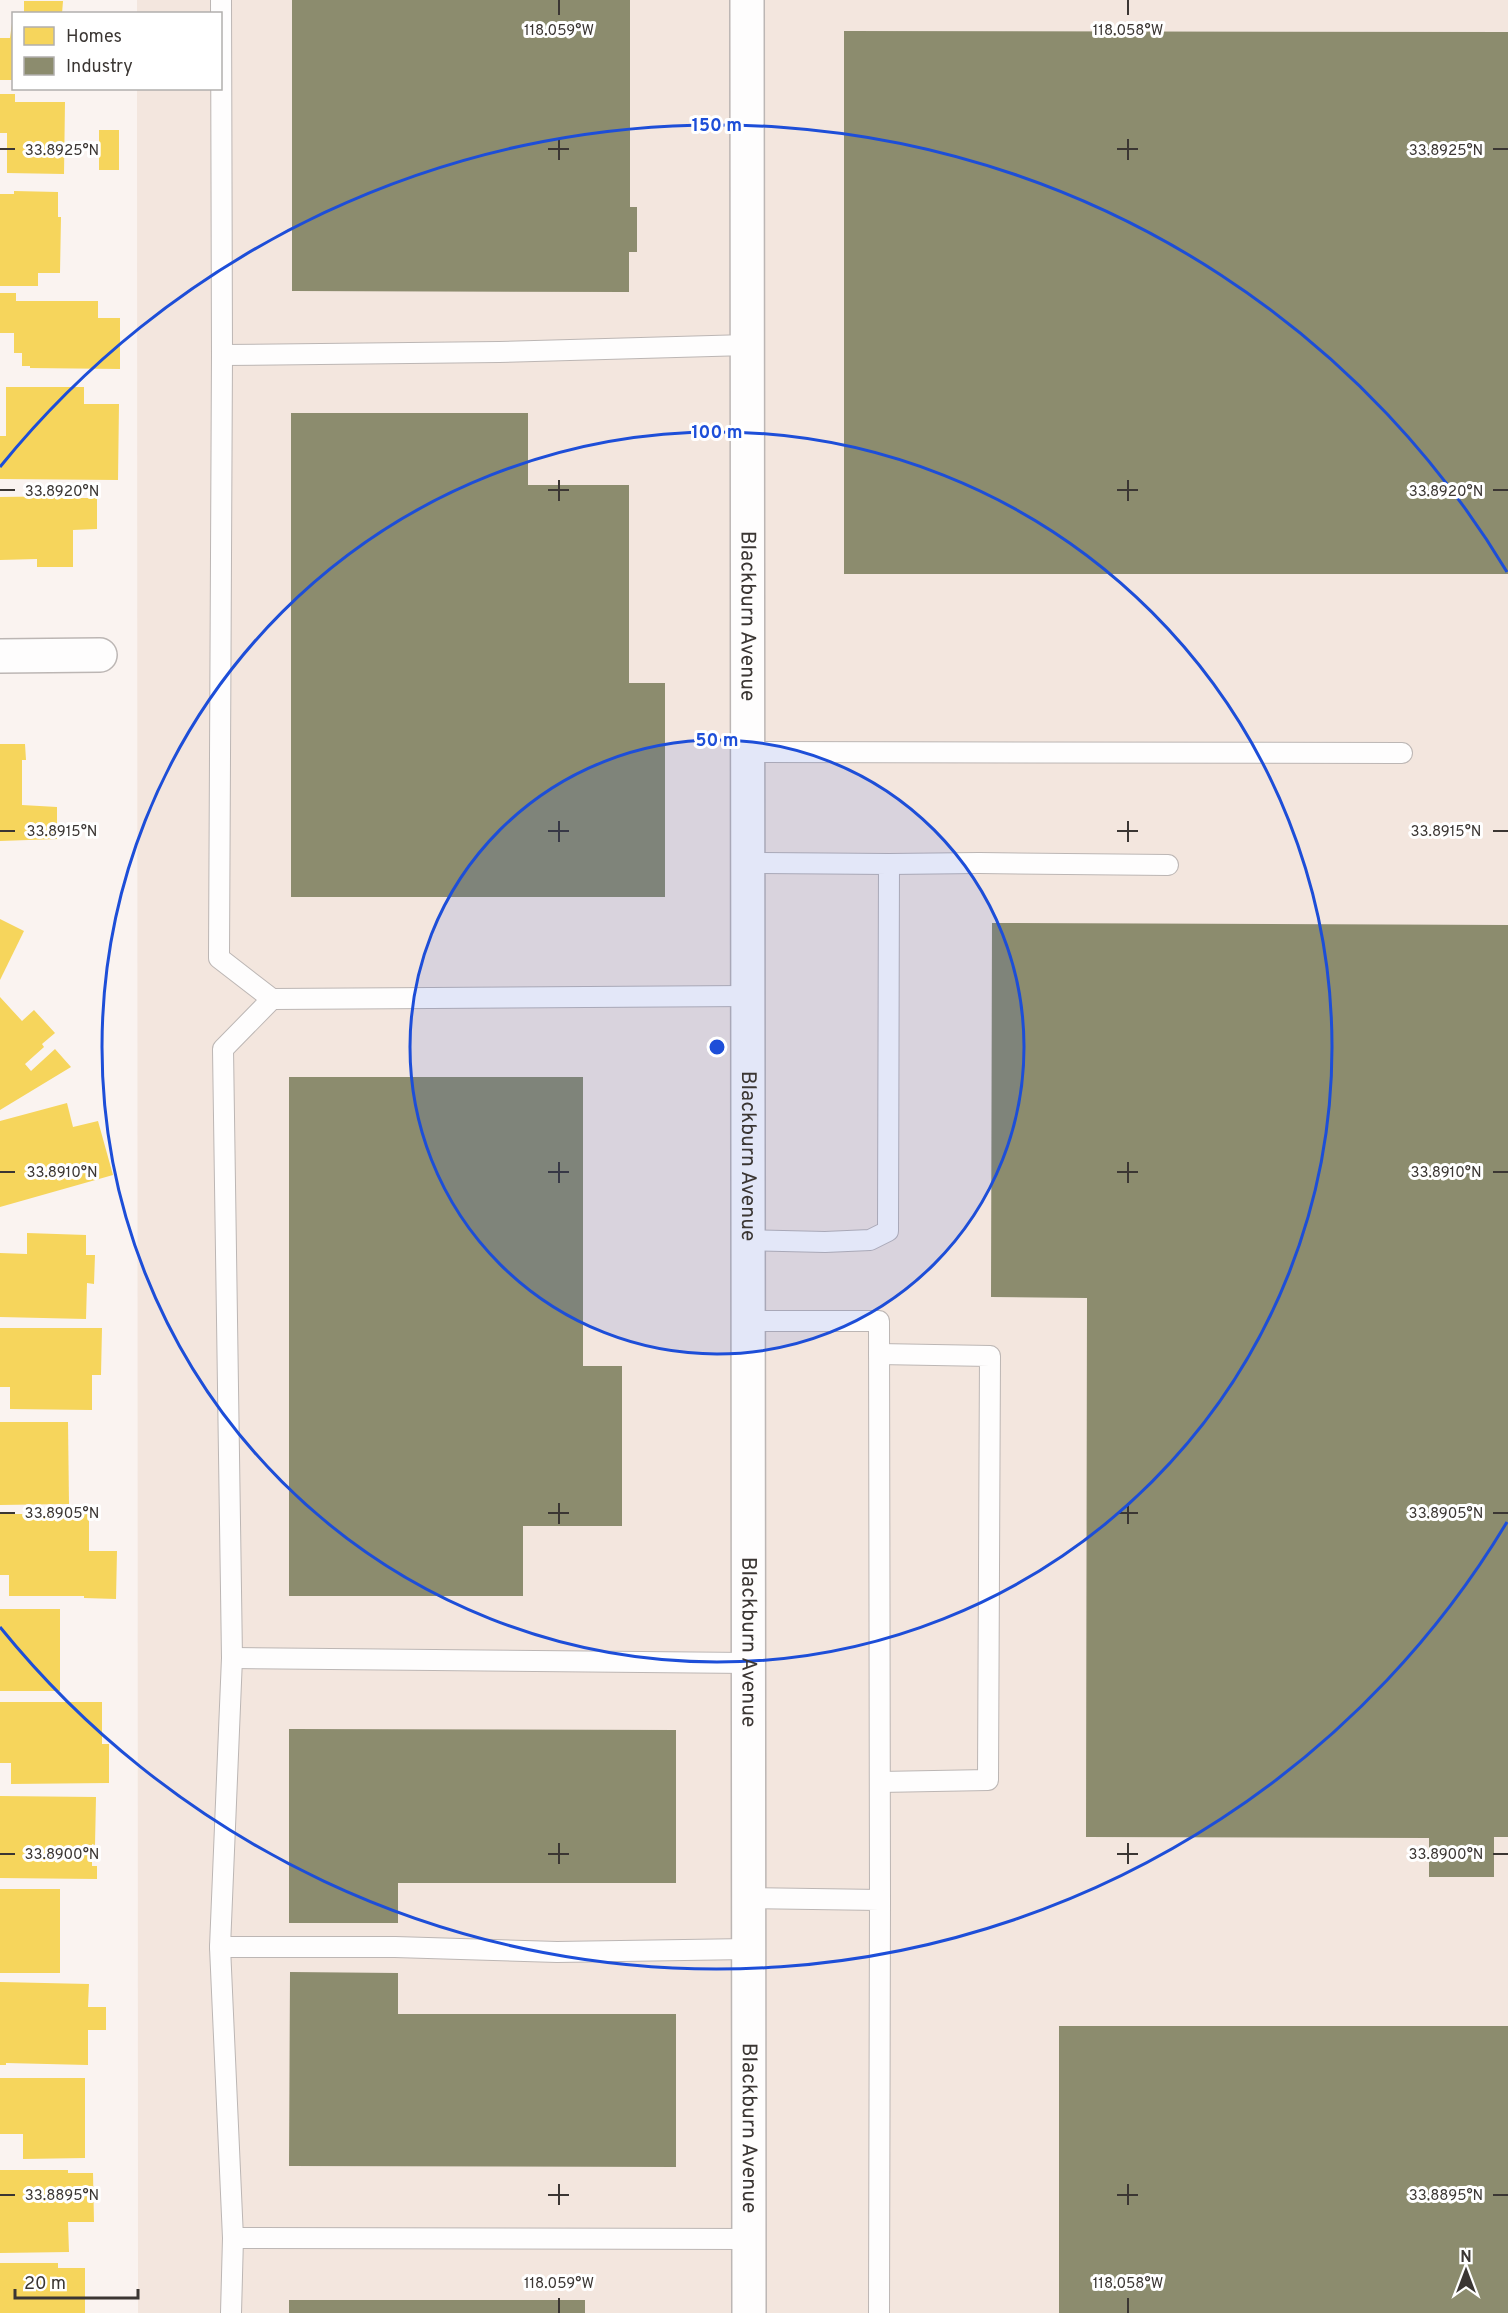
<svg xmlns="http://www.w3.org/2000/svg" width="1508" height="2313" font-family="Overpass,sans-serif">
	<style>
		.built { fill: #f3e6de }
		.homes { fill: #f6d55c }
		.industry { fill: #8c8c6e }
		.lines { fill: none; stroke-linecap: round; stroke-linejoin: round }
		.lane-casing { stroke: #bcb6b4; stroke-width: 22 }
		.street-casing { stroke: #bcb6b4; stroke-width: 36 }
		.lane { stroke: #fefdfd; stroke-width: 20 }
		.street { stroke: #fefdfd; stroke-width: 33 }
		.ticks { fill: none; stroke: #3b3633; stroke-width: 2 }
		.ring { fill: none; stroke: #1d4ed8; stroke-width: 3 }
		.labels { text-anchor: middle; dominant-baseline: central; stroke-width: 6; stroke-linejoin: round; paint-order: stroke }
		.street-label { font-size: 21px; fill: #3b3633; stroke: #fff }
		.ticks-label { font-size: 15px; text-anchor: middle; fill: #3b3633; stroke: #fff; stroke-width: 6; stroke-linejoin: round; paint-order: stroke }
		.centre { fill: #1d4ed8; stroke: #fff; stroke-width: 3 }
		.ring-label { font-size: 18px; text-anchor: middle; font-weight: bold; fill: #1d4ed8; stroke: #fff; stroke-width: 6; stroke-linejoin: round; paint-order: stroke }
	</style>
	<rect width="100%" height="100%" fill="#faf3f0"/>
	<!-- built -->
	<polygon class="built" points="137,0 1508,0 1508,2313 138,2313 137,89 220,88 220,14 137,13"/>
	<!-- homes -->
	<g class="homes">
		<polygon points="24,1 63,1 62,14 24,14"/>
		<polygon points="12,23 14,23 14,80 0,80 0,38 10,38"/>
		<polygon points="0,94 15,94 15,102 65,102 64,174 7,173 7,133 0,133"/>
		<rect x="99" y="130" width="20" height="40"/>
		<polygon points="14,191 58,192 58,217 61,217 60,273 38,273 38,286 0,286 0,194 14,194"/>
		<polygon points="0,293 16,293 16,301 98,301 98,318 120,318 120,369 30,368 30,366 22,366 22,353 14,353 14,333 0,333"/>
		<polygon points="6,387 84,387 84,404 119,404 118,480 0,479 0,436 6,436"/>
		<polygon points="75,496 75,498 97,498 97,529 73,530 73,567 37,567 37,559 0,560 0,497"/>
		<polygon points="0,744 25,744 26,760 22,760 22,805 57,807 57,839 0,841"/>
		<polygon points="0,919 24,931 0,980"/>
		<polygon points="0,997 22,1021 34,1010 55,1033 42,1044 44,1047 25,1064 31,1071 55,1049 71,1067 0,1110"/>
		<polygon points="67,1103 73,1127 98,1121 113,1175 0,1207 0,1121"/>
		<polygon points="27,1233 86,1235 86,1255 95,1255 94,1284 87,1283 86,1319 0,1317 0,1253 27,1254"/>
		<polygon points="0,1328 102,1328 101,1375 92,1375 92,1410 10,1409 10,1387 0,1387"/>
		<polygon points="0,1422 68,1422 69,1504 0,1505"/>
		<polygon points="0,1514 89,1514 89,1551 117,1551 116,1599 84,1598 84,1596 9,1596 9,1575 0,1575"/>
		<rect x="0" y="1609" width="60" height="82"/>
		<polygon points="0,1702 102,1702 102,1744 109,1744 109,1783 11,1784 11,1763 0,1763"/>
		<polygon points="0,1796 96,1797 95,1845 92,1844 92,1866 97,1866 97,1879 0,1878"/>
		<rect x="0" y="1889" width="60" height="84"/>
		<polygon points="0,1982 89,1984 88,2007 106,2007 106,2030 88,2030 88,2065 6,2063 6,2065 0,2065"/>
		<polygon points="0,2078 85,2078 85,2158 23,2159 23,2134 0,2134"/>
		<polygon points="0,2170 68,2170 68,2173 93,2173 94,2222 68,2222 69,2252 0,2253"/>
		<polygon points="0,2263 58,2263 58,2268 85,2268 85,2313 0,2313"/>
	</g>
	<!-- industry -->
	<g class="industry">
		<polygon points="292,0 630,0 630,207 637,207 637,252 629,252 629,292 292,291"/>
		<polygon points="844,31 1508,32 1508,574 844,574"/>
		<polygon points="291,413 528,413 528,485 629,485 629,683 665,683 665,897 291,897"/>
		<polygon points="992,923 1508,925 1508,1837 1494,1837 1494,1877 1429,1877 1429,1838 1086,1837 1087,1298 991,1297"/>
		<polygon points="289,1077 583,1077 583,1366 622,1366 622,1526 523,1526 523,1596 289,1596"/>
		<polygon points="289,1729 676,1730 676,1883 398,1883 398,1923 289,1923"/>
		<polygon points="290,1972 398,1973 398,2014 676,2014 676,2167 289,2166"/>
		<rect x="1059" y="2026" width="449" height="287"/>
		<rect x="289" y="2300" width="296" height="13"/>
	</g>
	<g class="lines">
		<defs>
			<g id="lane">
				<polyline points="221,0 222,355 219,958 272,999"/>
				<polyline points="222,355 499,352 747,345"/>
				<polyline points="747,752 1402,753"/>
				<polyline points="747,863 889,864 888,1231 870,1240 825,1242 747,1240"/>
				<polyline points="889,864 979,863 1168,865"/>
				<polyline points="748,1321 879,1321 880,1900"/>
				<polyline points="879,1354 990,1356 988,1780 880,1782"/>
				<polyline points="232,1658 748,1663"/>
				<polyline points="748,1898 880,1900 879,2313"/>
				<polyline points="220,1947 395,1947 557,1952 748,1949"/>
				<polyline points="233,2238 749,2239"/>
				<polyline points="231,2313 233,2238 220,1947 232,1658 223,1049 272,999 747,996"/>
			</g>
			<g id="street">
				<path id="s1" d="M747 0 749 2313"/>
				<polyline points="0,656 100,655"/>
			</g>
		</defs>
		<!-- lane casing -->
		<use href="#lane" class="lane-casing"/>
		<!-- street casing -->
		<use href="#street" class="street-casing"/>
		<!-- lane -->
		<use href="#lane" class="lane"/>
		<!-- street -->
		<use href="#street" class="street"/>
	</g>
	<!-- ticks -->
	<path class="ticks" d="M559 0V15M1128 0V15M559 139V160M1128 139V160M0 149H15M548 149H569M1117 149H1138M1493 149H1508M559 480V501M1128 480V501M0 490H15M548 490H569M1117 490H1138M1493 490H1508M559 821V842M1128 821V842M0 831H15M548 831H569M1117 831H1138M1493 831H1508M559 1162V1183M1128 1162V1183M0 1172H15M548 1172H569M1117 1172H1138M1493 1172H1508M559 1503V1524M1128 1503V1524M0 1513H15M548 1513H569M1117 1513H1138M1493 1513H1508M559 1843V1864M1128 1843V1864M0 1854H15M548 1854H569M1117 1854H1138M1493 1854H1508M559 2184V2205M1128 2184V2205M0 2195H15M548 2195H569M1117 2195H1138M1493 2195H1508M559 2298V2313M1128 2298V2313"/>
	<!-- distance rings -->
	<circle cx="717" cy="1047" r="307" fill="#1d4ed8" fill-opacity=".12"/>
	<g class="ring">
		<circle cx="717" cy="1047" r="307"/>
		<circle cx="717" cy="1047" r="615"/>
		<path d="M1507 1522A922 922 0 0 1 0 1627M0 467A922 922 0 0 1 1507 572"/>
	</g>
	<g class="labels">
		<!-- street labels -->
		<g class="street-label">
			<text stroke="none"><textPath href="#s1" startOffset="616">Blackburn Avenue</textPath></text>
			<text stroke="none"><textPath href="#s1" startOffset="1156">Blackburn Avenue</textPath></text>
			<text stroke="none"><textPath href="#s1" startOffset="1642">Blackburn Avenue</textPath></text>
			<text stroke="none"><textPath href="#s1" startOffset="2128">Blackburn Avenue</textPath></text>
		</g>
	</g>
	<g class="ticks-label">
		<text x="559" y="35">118.059°W</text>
		<text x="1128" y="35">118.058°W</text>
		<text x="62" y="155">33.8925°N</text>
		<text x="1446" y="155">33.8925°N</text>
		<text x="62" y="496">33.8920°N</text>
		<text x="1446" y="496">33.8920°N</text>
		<text x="62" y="836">33.8915°N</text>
		<text x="1446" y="836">33.8915°N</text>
		<text x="62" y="1177">33.8910°N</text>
		<text x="1446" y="1177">33.8910°N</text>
		<text x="62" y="1518">33.8905°N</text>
		<text x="1446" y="1518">33.8905°N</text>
		<text x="62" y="1859">33.8900°N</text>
		<text x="1446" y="1859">33.8900°N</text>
		<text x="62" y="2200">33.8895°N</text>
		<text x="1446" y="2200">33.8895°N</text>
		<text x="559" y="2288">118.059°W</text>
		<text x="1128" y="2288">118.058°W</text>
	</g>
	<circle cx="717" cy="1047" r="9" class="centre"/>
	<g class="ring-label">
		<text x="717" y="131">150 m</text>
		<text x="717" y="438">100 m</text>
		<text x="717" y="746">50 m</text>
	</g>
	<!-- legend -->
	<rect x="12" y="12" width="210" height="78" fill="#ffffff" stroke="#b1afad" stroke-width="1.5"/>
	<rect x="24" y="27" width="30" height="18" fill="#f6d55c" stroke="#b1afad" stroke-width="1.5"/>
	<text x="66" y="42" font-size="18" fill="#3b3633">Homes</text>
	<rect x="24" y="57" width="30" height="18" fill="#8c8c6e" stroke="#b1afad" stroke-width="1.5"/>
	<text x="66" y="72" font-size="18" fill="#3b3633">Industry</text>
	<!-- north arrow -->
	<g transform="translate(1466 2271)" stroke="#ffffff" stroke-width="4.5" paint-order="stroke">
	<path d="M0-4.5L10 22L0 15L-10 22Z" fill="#3b3633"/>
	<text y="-9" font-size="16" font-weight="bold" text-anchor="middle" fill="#3b3633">N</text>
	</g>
	<!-- scale -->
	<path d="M15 2289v9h123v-9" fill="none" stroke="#3b3633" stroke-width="3"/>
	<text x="24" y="2289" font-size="18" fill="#3b3633" stroke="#ffffff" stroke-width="4.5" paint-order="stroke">20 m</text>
</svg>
